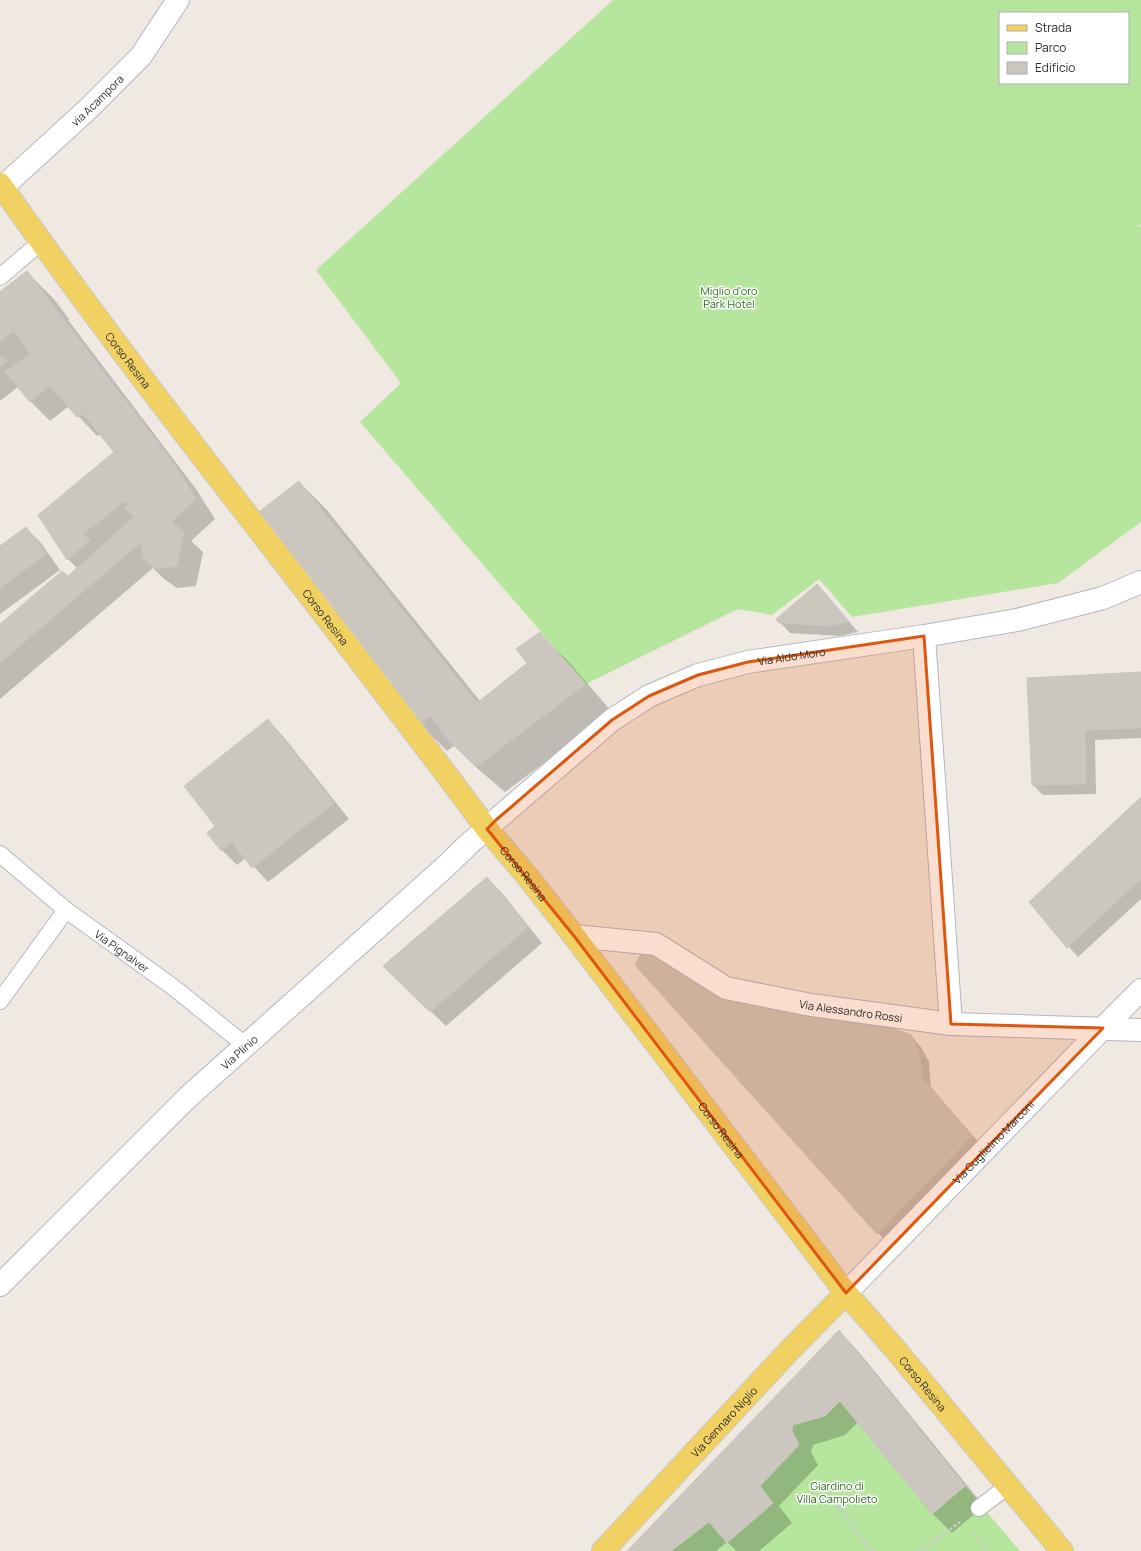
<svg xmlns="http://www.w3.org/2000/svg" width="1141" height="1551" font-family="Manrope,sans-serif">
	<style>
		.green { fill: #b6e59e; fill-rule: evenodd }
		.shadow { fill: #0003 }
		.building { fill: #cbc7bf; stroke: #cbc5ba }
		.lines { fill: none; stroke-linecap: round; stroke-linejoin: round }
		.lane-casing { stroke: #b4b7c1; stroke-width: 18 }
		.street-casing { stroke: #b4b7c1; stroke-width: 24 }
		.secondary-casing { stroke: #b4b7c1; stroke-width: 24 }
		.primary-casing { stroke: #c9c9c9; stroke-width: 24 }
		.path { stroke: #c9c9c9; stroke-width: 2.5; stroke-dasharray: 3 2; stroke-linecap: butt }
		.lane { stroke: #fff; stroke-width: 16 }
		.street { stroke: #fff; stroke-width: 22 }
		.secondary { stroke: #fff; stroke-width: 22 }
		.primary { stroke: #f2d163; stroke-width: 22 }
		.marked { fill: #df570e; fill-opacity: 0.2; stroke: #df570e; stroke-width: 3; stroke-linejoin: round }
		.labels { text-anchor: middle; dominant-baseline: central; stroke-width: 3; stroke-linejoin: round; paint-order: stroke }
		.street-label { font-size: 11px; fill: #2e2e2e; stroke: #fff }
		.park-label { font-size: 11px; fill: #2c6e1b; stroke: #fff }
	</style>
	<rect width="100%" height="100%" fill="#efe9e1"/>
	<!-- green -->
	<g class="green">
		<path d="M613 0H1141V224L1139 226 1141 227V522L1058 583 852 617 819 579 772 615 738 609 586 684 360 422 401 383 316 270ZM1000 13H1128V83H1000Z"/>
		<polygon points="840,1401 932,1514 965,1486 1020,1551 671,1551 709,1522 727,1542 773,1503 760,1486 799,1445 792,1431 793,1425 825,1416"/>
	</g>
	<!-- shadow -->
	<g class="shadow">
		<polygon points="27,272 54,299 69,319 68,320 196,489 215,519 191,541 203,552 196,586 177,588 163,578 153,568 0,699 0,625 68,577 77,568 68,559 115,452 101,434 97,436 69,406 50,421 31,402 18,387 0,401 0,293"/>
		<polygon points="299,482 326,509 480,701 528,663 539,633 567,660 612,712 505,792 478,769 454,746 447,751 420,724"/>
		<polygon points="26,528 41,543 60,570 0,614 0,547"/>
		<polygon points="817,585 827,595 858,632 840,636 790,633 777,619"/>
		<polygon points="1141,673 1141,738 1095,740 1096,794 1043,795 1033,785 1028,679"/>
		<polygon points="268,721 283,736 349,819 268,882 246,858 237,865 222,850 217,826"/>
		<polygon points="1141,798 1141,899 1078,957 1030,902"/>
		<polygon points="487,878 502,893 542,943 446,1026 384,966"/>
		<polygon points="911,1036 921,1047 929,1062 931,1088 982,1146 888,1243 878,1233"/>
		<polygon points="839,1331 858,1351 984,1506 952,1533 933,1514 858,1422 845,1435 813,1445 811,1452 818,1465 779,1506 792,1523 759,1551 737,1551 727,1542 716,1551 628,1551"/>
	</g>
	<!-- building -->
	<g class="building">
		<polygon points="27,271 177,468 196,499 172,521 184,532 177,566 157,569 142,558 141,542 0,663 0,624 62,571 68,576 134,517 125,508 129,504 125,501 83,534 90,540 67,560 38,515 114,452 83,414 77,417 50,386 30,402 5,372 30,354 14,331 0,341 0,292"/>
		<polygon points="27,271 43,291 18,313 14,331 0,314 0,292"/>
		<polygon points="2,356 7,361 0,366 0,357"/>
		<polygon points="299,481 477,703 527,663 516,649 540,632 586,684 477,766 450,742 430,716 419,725 256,514"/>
		<polygon points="26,527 46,554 0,588 0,546"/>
		<polygon points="817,584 849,622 829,626 779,623 776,619"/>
		<polygon points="1141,672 1141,728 1085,730 1086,784 1032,785 1027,678"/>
		<polygon points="268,719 334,803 252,868 232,842 221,851 207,833 215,826 184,786"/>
		<polygon points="1141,797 1141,879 1067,948 1029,902"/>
		<polygon points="487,877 528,927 430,1012 383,966"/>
		<polygon points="656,953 718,994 889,1027 911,1035 919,1051 922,1077 972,1136 877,1234 635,965 641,954"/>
		<polygon points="839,1330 965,1486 932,1514 840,1401 825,1416 793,1425 792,1431 799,1445 760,1486 773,1503 727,1543 709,1522 671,1551 627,1551"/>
	</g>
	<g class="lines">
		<defs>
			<g id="lane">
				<polyline points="0,277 41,242"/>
				<path id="s1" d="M0 854 66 910 173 987 245 1045"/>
				<polyline points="0,1001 66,910"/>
				<polyline points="979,1508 1008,1486"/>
			</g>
			<g id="street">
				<path id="s2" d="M3 187 88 109 141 56 178 0"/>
				<polyline points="924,636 951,1024"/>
				<path id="s3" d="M487 829 496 820 612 720 649 696 698 675 748 662 924 636 1017 620 1103 598 1141 582"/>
				<path id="s4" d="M574 936 656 944 726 988 811 1005 951 1024 1141 1030"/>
				<path id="s5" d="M846 1293 1103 1028 1141 990"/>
			</g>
			<g id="secondary">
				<path id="s6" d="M0 1285 187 1098 445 867 472 841 487 829"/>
			</g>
			<g id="primary">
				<path id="s7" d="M0 184C155 404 327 612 487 829L528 877 574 936 846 1293 895 1349 1062 1551"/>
				<path id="s8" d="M603 1551 787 1353 846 1293"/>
			</g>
		</defs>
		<!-- lane casing -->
		<use href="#lane" class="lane-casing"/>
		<!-- street casing -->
		<use href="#street" class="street-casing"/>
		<!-- secondary casing -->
		<use href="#secondary" class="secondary-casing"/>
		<!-- primary casing -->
		<use href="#primary" class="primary-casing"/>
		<!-- path -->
		<g class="path">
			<polyline points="822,1486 872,1551"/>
			<polyline points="972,1532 987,1551"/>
			<polyline points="922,1551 960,1522"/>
		</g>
		<!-- lane -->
		<use href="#lane" class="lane"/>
		<!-- street -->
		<use href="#street" class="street"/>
		<!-- secondary -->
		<use href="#secondary" class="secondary"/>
		<!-- primary -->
		<use href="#primary" class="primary"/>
	</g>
	<!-- marked area -->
	<path class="marked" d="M924 636 951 1024 1103 1028 846 1293 574 936 487 829 496 820 612 720 649 696 698 675 748 662Z"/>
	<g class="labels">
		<!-- street labels -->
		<g class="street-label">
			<text stroke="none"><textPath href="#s2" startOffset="128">via Acampora</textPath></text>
			<text stroke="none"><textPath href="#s7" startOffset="218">Corso Resina</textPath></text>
			<text stroke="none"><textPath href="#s7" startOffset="542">Corso Resina</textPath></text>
			<text stroke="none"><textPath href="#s3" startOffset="359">Via Aldo Moro</textPath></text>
			<text stroke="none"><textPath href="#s7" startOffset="866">Corso Resina</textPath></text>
			<text stroke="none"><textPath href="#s1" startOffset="156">Via Pignalver</textPath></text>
			<text stroke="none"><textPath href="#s4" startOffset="292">Via Alessandro Rossi</textPath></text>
			<text stroke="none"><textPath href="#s6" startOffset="334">Via Plinio</textPath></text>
			<text stroke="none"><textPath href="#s7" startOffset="1190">Corso Resina</textPath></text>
			<text stroke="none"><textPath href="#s5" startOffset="211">Via Guglielmo Marconi</textPath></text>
			<text stroke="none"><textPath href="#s7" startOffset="1514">Corso Resina</textPath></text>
			<text stroke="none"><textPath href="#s8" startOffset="177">Via Gennaro Niglio</textPath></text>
		</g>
		<!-- park labels -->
		<g class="park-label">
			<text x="729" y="290">Miglio d'oro<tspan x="729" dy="13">Park Hotel</tspan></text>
			<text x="837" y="1485">Giardino di<tspan x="837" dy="13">Villa Campolieto</tspan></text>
		</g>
	</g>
	<!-- legend -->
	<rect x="999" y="12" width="130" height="72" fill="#ffffff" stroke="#ababab"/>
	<rect x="1007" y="25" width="20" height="6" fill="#f2d163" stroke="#ababab"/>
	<text x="1035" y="32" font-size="12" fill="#2e2e2e">Strada</text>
	<rect x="1007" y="42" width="20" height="12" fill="#b6e59e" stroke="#ababab"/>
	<text x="1035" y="52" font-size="12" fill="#2e2e2e">Parco</text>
	<rect x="1007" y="62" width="20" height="12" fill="#cbc7bf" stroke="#ababab"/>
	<text x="1035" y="72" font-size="12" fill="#2e2e2e">Edificio</text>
</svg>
